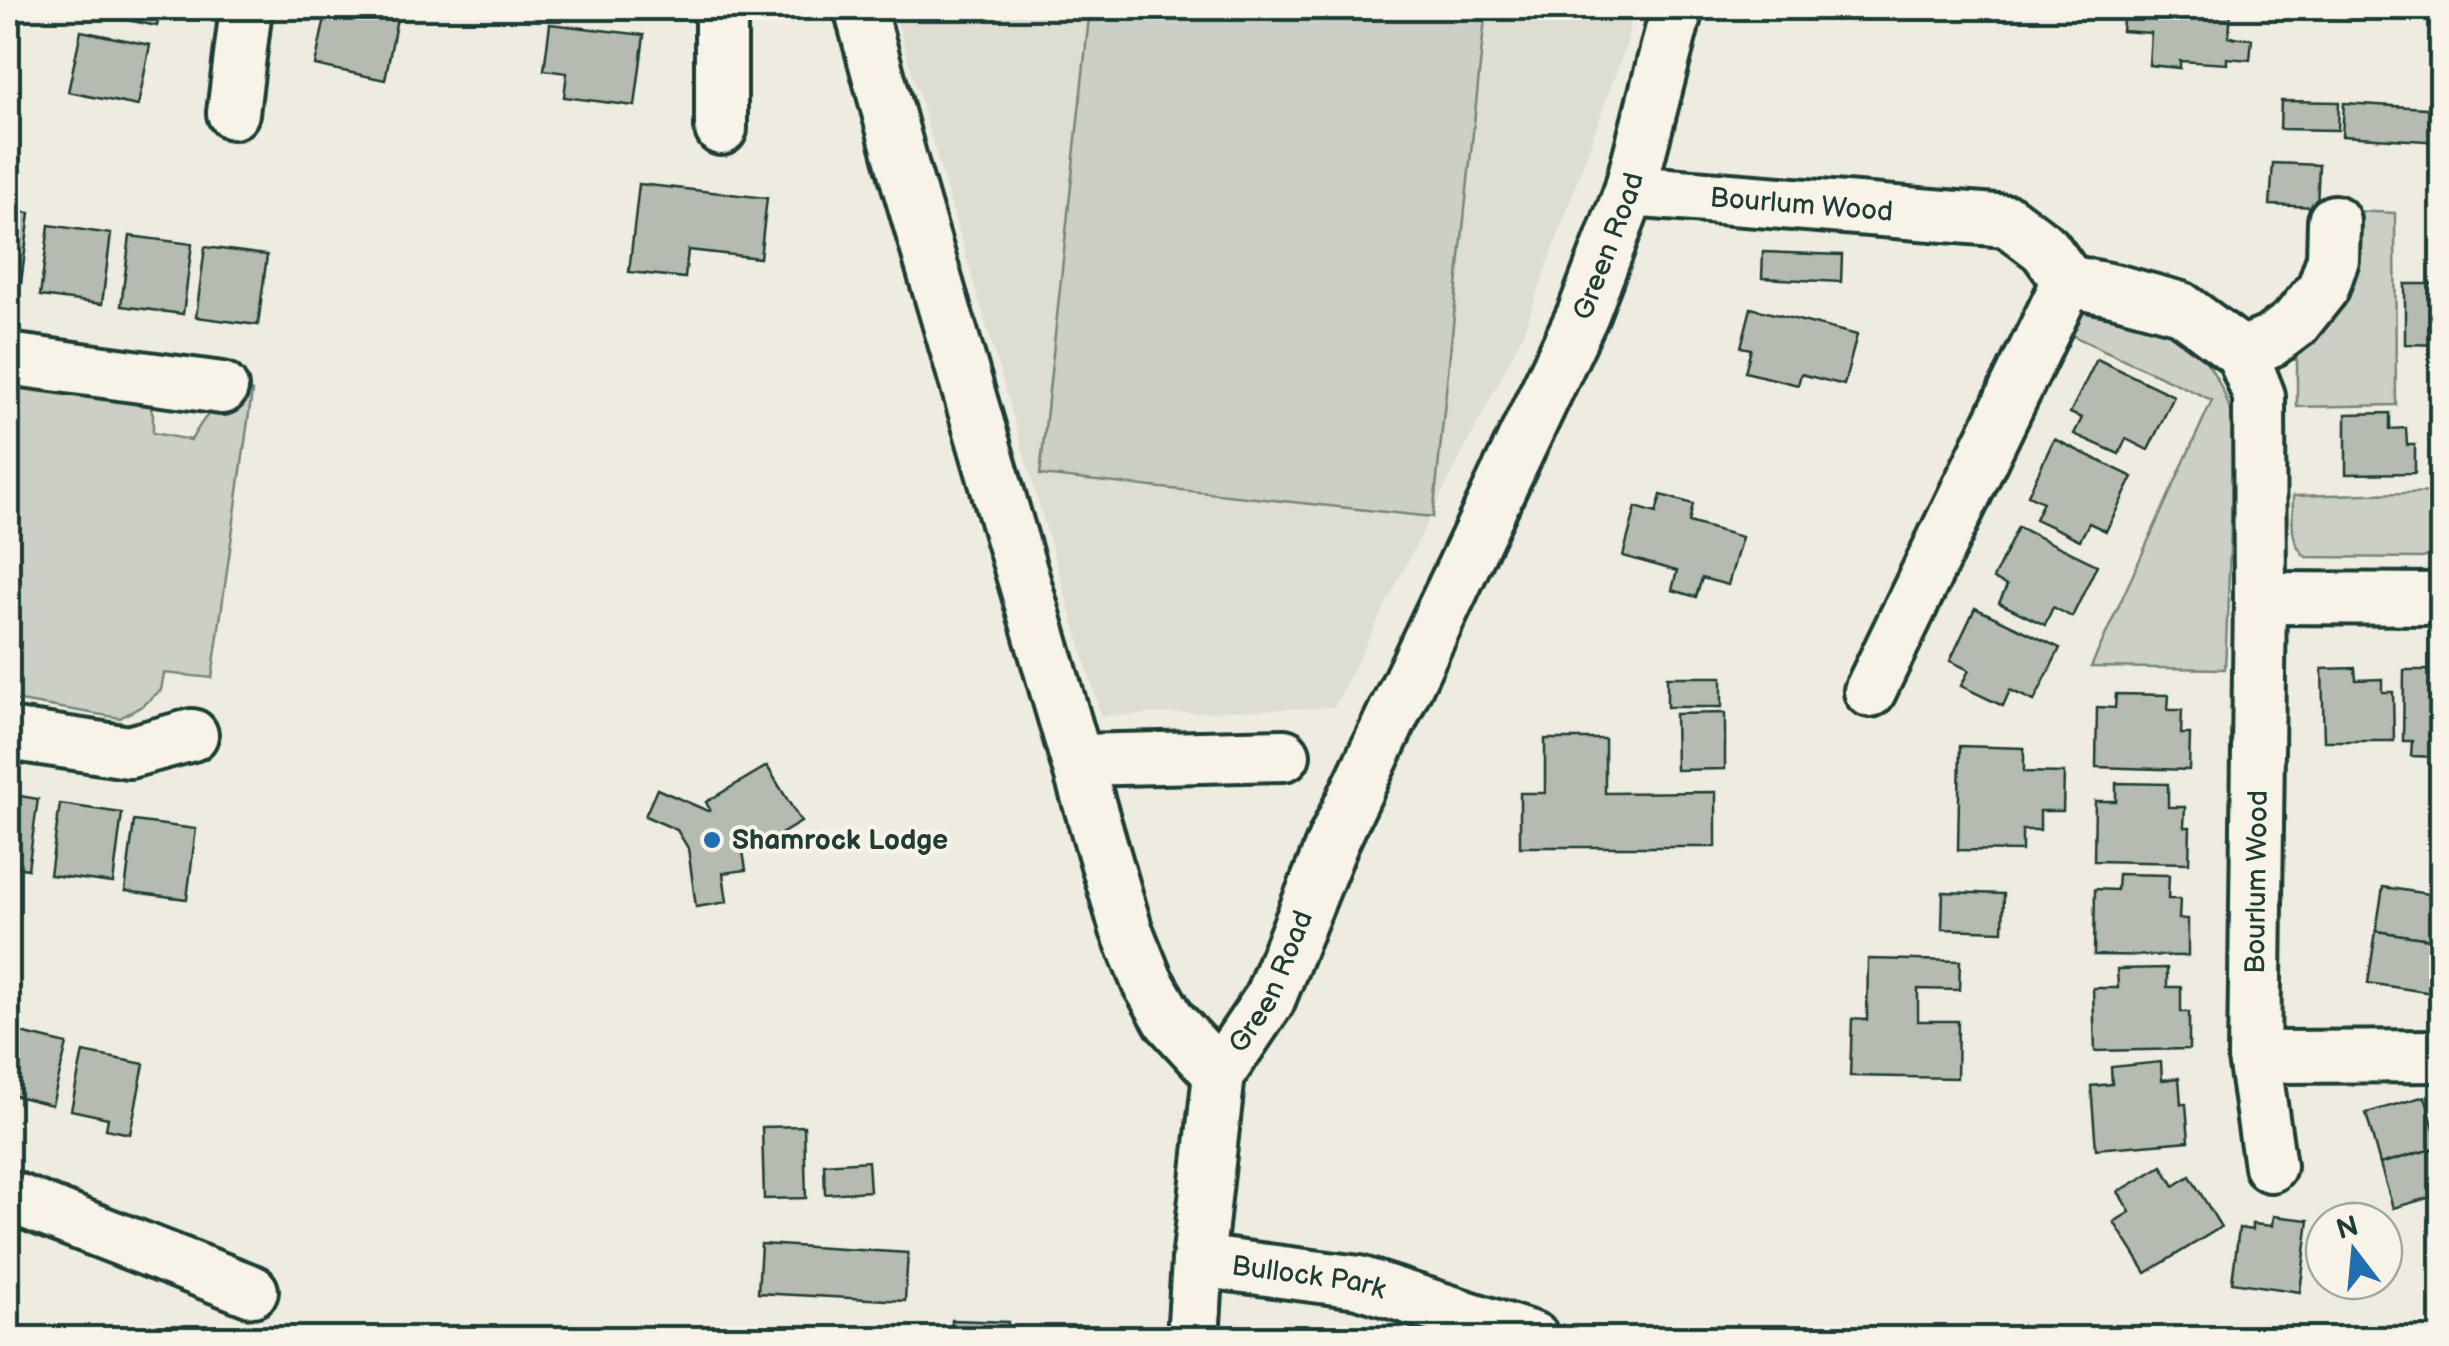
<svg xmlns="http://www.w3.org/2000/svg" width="2449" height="1346" font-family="'Balsamiq Sans',sans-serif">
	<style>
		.built { fill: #ddddd2 }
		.green { fill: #cccfc4; stroke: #76867c; stroke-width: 2.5 }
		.building { fill: #b5bbb0; stroke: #1f3d34; stroke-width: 2.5 }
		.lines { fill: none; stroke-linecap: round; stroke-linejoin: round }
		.minor-casing { stroke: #1f3d34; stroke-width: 58 }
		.minor { stroke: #f7f3e8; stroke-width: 50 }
		.poi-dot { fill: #1f6fb2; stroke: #f7f3e8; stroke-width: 4 }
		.labels { text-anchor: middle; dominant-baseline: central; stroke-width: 8; stroke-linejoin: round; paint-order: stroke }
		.street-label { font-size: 28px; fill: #1f3d34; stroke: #f7f3e8 }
		.poi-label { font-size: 28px; font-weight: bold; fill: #1f3d34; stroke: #f7f3e8; text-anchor: start }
	</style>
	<rect width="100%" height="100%" fill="#eeece1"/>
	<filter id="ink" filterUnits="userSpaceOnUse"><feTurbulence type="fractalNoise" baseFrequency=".01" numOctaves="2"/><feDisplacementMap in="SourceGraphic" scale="20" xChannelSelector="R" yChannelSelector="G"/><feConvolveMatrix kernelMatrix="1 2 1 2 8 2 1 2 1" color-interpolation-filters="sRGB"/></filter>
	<g filter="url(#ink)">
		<!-- built -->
		<polygon class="built" points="893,8 1632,8 1627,42 1522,336 1334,707 1101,716"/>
		<!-- green -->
		<g class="green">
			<polygon points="1090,8 1486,8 1433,517 1040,475"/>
			<polygon points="2353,211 2395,213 2396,405 2297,407 2297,360 2285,359"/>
			<path d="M2100 311C2119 315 2144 316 2163 325 2203 344 2225 385 2235 427L2225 669 2091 667 2212 400 2071 335 2084 312Z"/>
			<path d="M8 381 148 398 153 415V433L191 440C207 412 219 396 252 392L212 678 164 673 161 690 142 706 120 718 8 699Z"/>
			<path d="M2441 492V553L2422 558 2306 557C2288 541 2293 518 2293 496Z"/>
		</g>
		<!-- building -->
		<g class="building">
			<polygon points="89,8 161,8 157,26 88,12"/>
			<polygon points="327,8 345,8 397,18 385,80 315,65"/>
			<polygon points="574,8 630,8 628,19"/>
			<polygon points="2124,8 2231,8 2229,37 2252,39 2250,60 2227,58 2227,64 2180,61 2180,68 2149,65 2151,33 2122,31"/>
			<polygon points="550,24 644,35 635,106 564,97 567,73 544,70"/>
			<polygon points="81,31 150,45 138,106 68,92"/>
			<polygon points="2281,101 2339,102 2338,130 2280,129"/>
			<polygon points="2344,103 2442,109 2442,142 2342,136"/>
			<polygon points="2273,163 2319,165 2317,207 2270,205"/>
			<polygon points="639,184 767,198 760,258 688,250 685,278 629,272"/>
			<polygon points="8,210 30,213 21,283 8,281"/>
			<polygon points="49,225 111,234 102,304 40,296"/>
			<polygon points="130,236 192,244 183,314 121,306"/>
			<polygon points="205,247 267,255 258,325 196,317"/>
			<polygon points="1763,252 1842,255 1841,282 1762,278"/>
			<polygon points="2405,284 2442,284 2442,345 2405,344"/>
			<polygon points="1751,308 1857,335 1844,385 1801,374 1798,385 1745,372 1751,349 1741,347"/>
			<polygon points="2097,359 2174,396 2148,450 2126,439 2119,454 2074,434 2082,418 2070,413"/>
			<polygon points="2390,413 2390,429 2406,428 2407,445 2415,445 2415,473 2346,474 2346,414"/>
			<polygon points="2054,439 2133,477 2106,531 2089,523 2080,540 2035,519 2043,502 2028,495"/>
			<polygon points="1661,495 1693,504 1689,522 1742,537 1728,585 1702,578 1696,597 1672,590 1677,571 1623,556 1636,507 1656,513"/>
			<polygon points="2018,527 2097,565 2072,617 2053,607 2045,625 1999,603 2007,586 1993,579"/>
			<polygon points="1975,608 2060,648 2034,701 2010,690 2003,706 1961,686 1969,670 1950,661"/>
			<polygon points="2355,668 2356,680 2382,679 2382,692 2393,692 2394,741 2324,741 2322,669"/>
			<polygon points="2404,670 2441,670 2442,742 2437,742 2437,757 2411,756 2412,741 2403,741"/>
			<rect x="1667" y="677" width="55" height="30"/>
			<polygon points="2116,694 2169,695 2168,710 2182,710 2181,734 2190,734 2189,770 2096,767 2097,707 2115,708"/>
			<polygon points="1725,713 1725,769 1676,770 1675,714"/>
			<polygon points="1545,739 1605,739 1605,793 1716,792 1716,847 1520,847 1520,793 1545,793"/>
			<polygon points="1960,746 2024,748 2024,772 2064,773 2063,811 2040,811 2040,830 2022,830 2022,851 1958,850"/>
			<polygon points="767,766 801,822 752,851 740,832 746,870 723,873 727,902 696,907 688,848 677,830 645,816 657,789 708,811 710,810 706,802"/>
			<polygon points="2116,783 2168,784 2168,807 2185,807 2184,827 2190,827 2189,863 2094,861 2095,801 2116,801"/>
			<polygon points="8,794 38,799 28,869 8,866"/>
			<polygon points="60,804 122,813 113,883 50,875"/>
			<polygon points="134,821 196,829 187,899 125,891"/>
			<polygon points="2118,874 2169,875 2168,899 2180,899 2179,919 2188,919 2188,956 2094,955 2095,889 2117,890"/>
			<polygon points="2383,887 2442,896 2436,940 2376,931"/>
			<polygon points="1943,892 2004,894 2003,931 1942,929"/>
			<polygon points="2376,931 2436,940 2432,965 2436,966 2432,993 2368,983"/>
			<polygon points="1868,959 1960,961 1959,990 1918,989 1918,1021 1958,1021 1957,1078 1850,1076 1852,1019 1867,1020"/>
			<polygon points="2167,968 2167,987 2181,987 2181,1012 2189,1012 2189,1049 2095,1051 2093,988 2118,988 2117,969"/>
			<polygon points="8,1030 67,1044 52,1105 8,1094"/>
			<polygon points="83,1052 144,1064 130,1134 106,1129 108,1118 71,1110"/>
			<polygon points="2161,1062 2162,1080 2179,1078 2181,1104 2186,1104 2189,1141 2096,1149 2091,1086 2112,1084 2111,1067"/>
			<polygon points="2425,1096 2439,1147 2380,1164 2366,1113"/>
			<polygon points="804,1126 806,1198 764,1199 762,1127"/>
			<polygon points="2439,1147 2442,1157 2442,1194 2393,1208 2380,1164"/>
			<polygon points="868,1161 870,1191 825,1194 824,1164"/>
			<polygon points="2162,1166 2174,1186 2190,1176 2221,1227 2146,1273 2114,1222 2130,1212 2118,1192"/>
			<polygon points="2273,1216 2309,1220 2300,1292 2232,1282 2239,1228 2252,1230 2252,1224 2272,1226"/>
			<polygon points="761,1244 908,1253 905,1301 758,1293"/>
			<polygon points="952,1320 1008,1322 1007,1338 951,1338"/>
			<polygon points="8,1327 61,1338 8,1338"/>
		</g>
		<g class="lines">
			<defs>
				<g id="minor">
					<polyline points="721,8 721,129"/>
					<polyline points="860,8 904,171 1126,929 1147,981 1170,1021 1219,1074"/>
					<polyline points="233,113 246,8"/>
					<path id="s1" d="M1630 191 2008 221 2045 249 2068 281 2118 291 2181 308 2242 353 2259 396 2260 598 2254 1057 2270 1166"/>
					<polyline points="2242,353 2271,341 2295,323 2323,288 2333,259 2334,221"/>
					<polyline points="8,359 222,388"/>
					<polyline points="2260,598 2442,599"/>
					<polyline points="1870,691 2068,281"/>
					<polyline points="8,734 129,752 192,735"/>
					<polyline points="1078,760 1284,755"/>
					<polyline points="2254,1057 2442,1056"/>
					<polyline points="8,1196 252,1291"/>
					<path id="s2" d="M1198 1261 1359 1282 1533 1338"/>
					<path id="s3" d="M1193 1338 1198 1261 1219 1074 1269 1000 1334 839 1583 314 1630 191 1677 8"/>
				</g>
			</defs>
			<!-- minor casing -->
			<use href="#minor" class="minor-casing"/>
			<!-- minor -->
			<use href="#minor" class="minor"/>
		</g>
	</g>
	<!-- markers -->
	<circle class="poi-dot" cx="712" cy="840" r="10"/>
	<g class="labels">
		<!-- street labels -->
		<g class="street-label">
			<text stroke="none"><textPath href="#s1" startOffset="172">Bourlum Wood</textPath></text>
			<text stroke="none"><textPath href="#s3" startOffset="1182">Green Road</textPath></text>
			<text transform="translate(2257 882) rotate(-89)">Bourlum Wood</text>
			<text stroke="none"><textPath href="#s3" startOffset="372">Green Road</textPath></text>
			<text stroke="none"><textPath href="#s2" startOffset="112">Bullock Park</textPath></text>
		</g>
		<!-- poi labels -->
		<g class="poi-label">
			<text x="732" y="840">Shamrock Lodge</text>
		</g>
	</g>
	<!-- margin -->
	<rect width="2449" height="1346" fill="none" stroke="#f7f3e8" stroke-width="40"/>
	<rect x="20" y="20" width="2409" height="1306" fill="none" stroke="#1f3d34" stroke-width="4" filter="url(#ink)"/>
	<!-- north arrow -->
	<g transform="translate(2354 1251) rotate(344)"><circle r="48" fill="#f7f3e8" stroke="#a1aaa0" stroke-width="2.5"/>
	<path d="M0-8L18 38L0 25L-18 38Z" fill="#1f6fb2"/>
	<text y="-15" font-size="28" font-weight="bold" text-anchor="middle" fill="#1f3d34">N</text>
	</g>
</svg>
